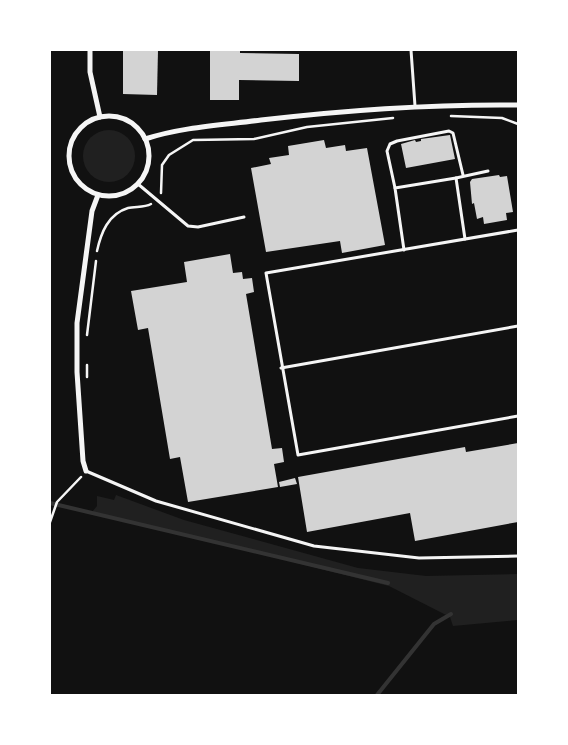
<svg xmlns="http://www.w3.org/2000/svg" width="568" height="745" font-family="'Open Sans',sans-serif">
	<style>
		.green { fill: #202020 }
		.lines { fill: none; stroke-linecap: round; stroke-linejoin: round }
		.stream { stroke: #333; stroke-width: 4 }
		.building { fill: #d3d3d3 }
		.path { stroke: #f5f5f5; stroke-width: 2.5 }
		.service { stroke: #f5f5f5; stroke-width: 3 }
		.minor { stroke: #f5f5f5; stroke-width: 5 }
	</style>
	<rect width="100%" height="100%" fill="#111"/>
	<!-- green -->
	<g class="green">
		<circle cx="109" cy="156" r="26"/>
		<polygon points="116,495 184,520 358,568 426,576 518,574 518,620 453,626 450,617 389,586 92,512 97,506 97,496 114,500"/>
	</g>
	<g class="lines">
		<!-- stream -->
		<g class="stream">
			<polyline points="50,503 388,583"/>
			<polyline points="377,695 434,624 451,614"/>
		</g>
	</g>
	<!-- building -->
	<g class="building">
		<polygon points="123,50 158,50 157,95 123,94"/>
		<polygon points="210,50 240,50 240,53 299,54 299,81 239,80 239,100 210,100"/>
		<polygon points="450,135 455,159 406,168 401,144 415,140 416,142 421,141 421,139"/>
		<polygon points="324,140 326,148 345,145 346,151 367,148 385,245 342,253 340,241 266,252 251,168 271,164 269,158 289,155 288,146"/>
		<polygon points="499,175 500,177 507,176 513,212 506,213 507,220 484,224 483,217 477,219 474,203 472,204 470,182 472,179"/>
		<polygon points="230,254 233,273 242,272 243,279 252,278 254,292 246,294 272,449 282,448 284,462 274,464 278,487 188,502 180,457 170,459 148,328 138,330 131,291 187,282 184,262"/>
		<polygon points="518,443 518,522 415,541 410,513 307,532 298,477 465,447 466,452"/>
		<polygon points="295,478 297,484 280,487 279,482"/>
	</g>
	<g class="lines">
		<!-- path -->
		<g class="path">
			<polyline points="451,116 502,118 518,124"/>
			<polyline points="161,193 162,165 169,155 193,140 254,139 307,127 393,118"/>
			<path d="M97 251C101 233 108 214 128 208 135 206 144 208 151 204"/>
			<polyline points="87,335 96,261"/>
			<polyline points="87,365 87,377"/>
			<polyline points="50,522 57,502 81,477"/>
		</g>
		<!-- service -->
		<g class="service">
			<polyline points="411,50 415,106"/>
			<polyline points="456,178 488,171"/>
			<polyline points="138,184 188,226 198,227 244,217"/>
			<polyline points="395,188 387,151 390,144 397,141 449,131 453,133 463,175"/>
			<polyline points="518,230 266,273 298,455 518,416"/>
			<polyline points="404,250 395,188 456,178 465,239"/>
			<polyline points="281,368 518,326"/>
			<polyline points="86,471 156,501 314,546 419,558 518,556"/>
		</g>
		<!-- minor -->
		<g class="minor">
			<polyline points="90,50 90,72 100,117"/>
			<circle cx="109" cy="156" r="40"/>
			<path d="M145 139C182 127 222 125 261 120 346 110 431 104 518 105"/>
			<polyline points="86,471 83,461 77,372 77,323 92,211 98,195"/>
		</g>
	</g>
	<!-- border -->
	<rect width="568" height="745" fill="none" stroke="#ffffff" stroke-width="102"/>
</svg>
